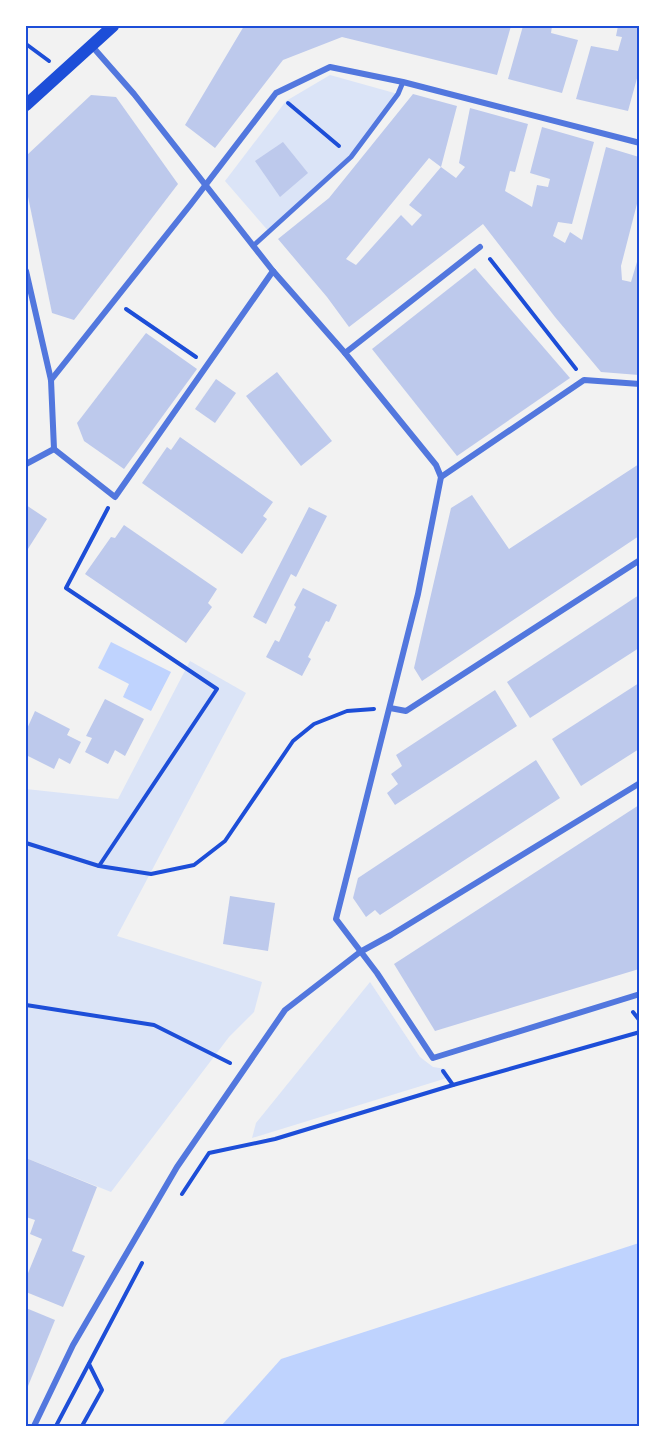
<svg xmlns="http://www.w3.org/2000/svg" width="665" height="1452" font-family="Signika,sans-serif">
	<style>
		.green { fill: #dbe4f7 }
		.water { fill: #bfd3fe }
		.building { fill: #bdc9ec }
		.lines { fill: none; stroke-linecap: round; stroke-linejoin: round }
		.path { stroke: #1d4ed8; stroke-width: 4 }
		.pedestrian { stroke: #5277de; stroke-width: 5 }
		.minor { stroke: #5277de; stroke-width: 6 }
		.secondary { stroke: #1d4ed8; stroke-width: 12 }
		.neatline { fill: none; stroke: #1d4ed8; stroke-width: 2 }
	</style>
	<rect width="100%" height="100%" fill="#f2f2f2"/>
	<!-- green -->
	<g class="green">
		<polygon points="330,75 398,94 351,157 270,233 225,181 286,101"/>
		<polygon points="190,661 246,693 117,936 262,982 254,1012 229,1037 111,1192 26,1158 26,789 118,799"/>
		<polygon points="370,982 420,1057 433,1067 446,1069 447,1078 252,1138 256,1123"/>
	</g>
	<!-- water -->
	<g class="water">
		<polygon points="111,642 171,672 151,711 123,697 129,684 98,668"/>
		<polygon points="639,1243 639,1426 221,1426 281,1359"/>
	</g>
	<!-- building -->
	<g class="building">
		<polygon points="244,26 511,26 497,75 342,37 283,60 215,148 185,125"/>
		<polygon points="523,26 552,26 551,33 578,40 562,93 508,79"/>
		<polygon points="618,26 639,26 639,71 628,111 576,99 591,46 618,51 622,37 616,36"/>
		<polygon points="413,94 457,106 441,167 429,158 346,259 356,265 401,215 412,226 422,215 409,205 441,167 456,178 465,167 459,163 470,108 528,124 515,172 510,171 505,191 532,207 537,185 548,187 550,179 530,173 542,127 594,142 572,224 558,222 553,236 565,243 570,232 582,240 606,147 639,157 639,196 621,266 622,280 631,282 639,255 639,375 601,372 555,317 483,224 349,327 327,297 278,239 329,198"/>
		<polygon points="91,95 116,97 178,184 74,320 52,313 26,187 26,156"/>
		<polygon points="283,142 308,173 280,197 255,161"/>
		<polygon points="475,268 570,378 457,456 372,349"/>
		<polygon points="146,333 197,369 124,469 84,441 77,423"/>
		<polygon points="277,372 332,441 301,466 246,396"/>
		<polygon points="216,379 236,393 215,423 195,409"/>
		<polygon points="180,437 273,502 263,516 267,519 242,554 142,483 167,447 171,450"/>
		<polygon points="639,464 639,536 422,681 414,668 451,508 472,495 509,549"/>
		<polygon points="26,505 47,519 26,552"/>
		<polygon points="309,507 327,516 296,577 291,574 266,624 253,617"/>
		<polygon points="124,525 217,589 208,603 212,607 186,643 85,574 111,537 115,538"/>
		<polygon points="303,588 337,605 329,622 326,621 308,657 311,659 302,676 266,657 275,640 279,642 296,607 294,605"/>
		<polygon points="639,595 639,648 530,718 507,682"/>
		<polygon points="639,683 639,749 581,786 552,739"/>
		<polygon points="495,690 517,726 395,805 387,793 398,784 391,774 402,766 396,755"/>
		<polygon points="105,699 144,719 125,756 115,750 108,764 85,752 92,738 86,736"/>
		<polygon points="35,711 70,729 67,735 81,742 70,764 59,758 54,769 26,755 26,731"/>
		<polygon points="536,760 560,798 380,915 375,910 366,917 353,898 358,878"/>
		<polygon points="639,805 639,969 435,1031 394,964"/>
		<polygon points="230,896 275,903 268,951 223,944"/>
		<polygon points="26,1158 97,1187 72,1251 85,1256 63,1307 26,1292 26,1278 42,1239 30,1234 35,1220 26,1217"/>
		<polygon points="26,1308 55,1320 26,1391"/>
	</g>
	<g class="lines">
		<!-- path -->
		<g class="path">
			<polyline points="26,44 49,61"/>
			<polyline points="288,103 339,146"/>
			<polyline points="490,259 576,369"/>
			<polyline points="126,309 196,357"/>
			<polyline points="26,843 99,866 151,874 194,865 225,841 293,741 314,724 347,711 374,709"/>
			<polyline points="99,866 217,689 66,588 108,508"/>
			<polyline points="26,1005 154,1025 230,1063"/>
			<polyline points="633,1012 640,1021"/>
			<polyline points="443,1071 453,1085"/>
			<polyline points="182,1194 209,1153 275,1139 453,1085 640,1032"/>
			<polyline points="56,1426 142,1263"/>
			<polyline points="82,1426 102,1390 89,1364"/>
		</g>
		<!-- pedestrian -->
		<polyline class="pedestrian" points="253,246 351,157 398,94 403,82"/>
		<!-- minor -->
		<g class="minor">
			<polyline points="91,45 134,94 273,271 345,353 436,465 441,477 418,594 336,919 377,973 433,1058 640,994"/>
			<polyline points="26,271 51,380 54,449"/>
			<polyline points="345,353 480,247"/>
			<polyline points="51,380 191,204 276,93 330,67 403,82 640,143"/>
			<polyline points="54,449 115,497 273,271"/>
			<polyline points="26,464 54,449"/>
			<polyline points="441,477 584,380 640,384"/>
			<polyline points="390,708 406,711 640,560"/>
			<polyline points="34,1426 73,1345 177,1167 285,1010 360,952 391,935 640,783"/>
		</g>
		<!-- secondary -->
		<polyline class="secondary" points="26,105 113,26"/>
	</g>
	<!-- border -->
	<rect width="665" height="1452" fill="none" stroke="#ffffff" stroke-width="54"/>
	<rect x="27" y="27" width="611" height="1398" class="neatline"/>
</svg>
